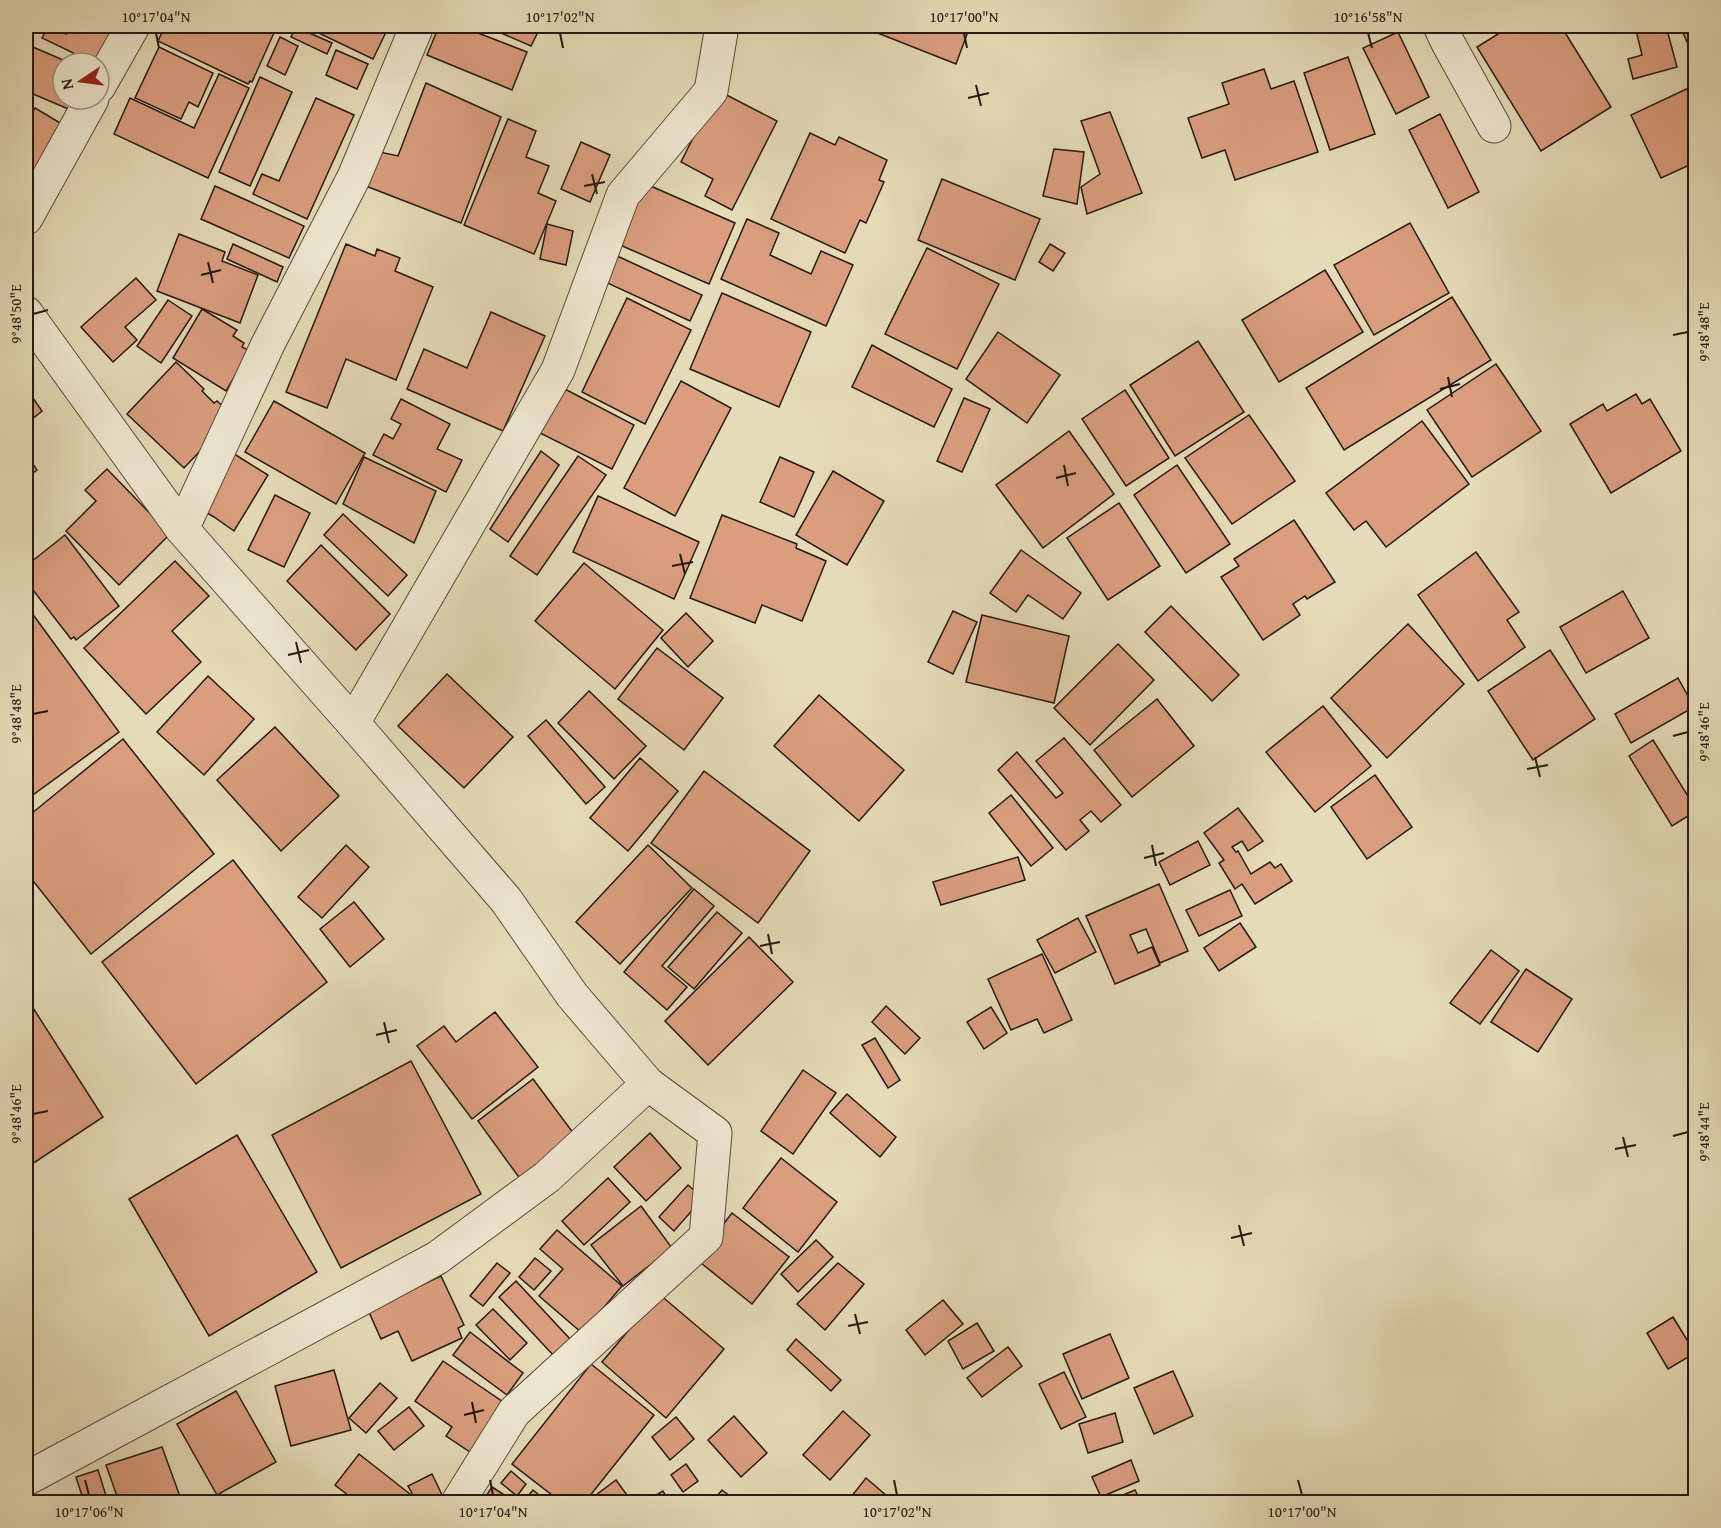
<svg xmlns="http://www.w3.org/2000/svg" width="1721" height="1528" font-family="'Gentium Book Plus',serif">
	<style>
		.building { fill: #da9e7f; stroke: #251912; stroke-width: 1.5 }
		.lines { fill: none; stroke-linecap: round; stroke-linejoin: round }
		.minor-casing { stroke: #554a3c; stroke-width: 35 }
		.minor { stroke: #efe8d1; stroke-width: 33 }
		.ticks { fill: none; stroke: #251912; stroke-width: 2 }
		.neatline { fill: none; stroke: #251912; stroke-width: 2 }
		.ticks-label { font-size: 15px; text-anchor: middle; fill: #251912 }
	</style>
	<rect width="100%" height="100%" fill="#e6dbb8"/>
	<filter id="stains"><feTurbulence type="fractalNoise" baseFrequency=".00333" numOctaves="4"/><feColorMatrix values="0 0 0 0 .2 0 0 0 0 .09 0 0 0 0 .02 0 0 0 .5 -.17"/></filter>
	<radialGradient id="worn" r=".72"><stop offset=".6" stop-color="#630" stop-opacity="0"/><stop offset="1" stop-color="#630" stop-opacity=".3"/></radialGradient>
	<!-- building -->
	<g class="building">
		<polygon points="26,26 34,26 26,44 70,63 63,63 63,99 79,99 73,111 26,91"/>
		<polygon points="48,26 66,34 70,26 118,26 94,63 42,38"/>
		<polygon points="165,26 277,26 252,82 250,81 248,84 158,41"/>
		<polygon points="304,26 389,26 373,59"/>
		<polygon points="439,26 460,26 527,52 512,90 427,55"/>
		<polygon points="485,26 541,26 531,46"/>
		<polygon points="871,26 970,26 956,64 870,30"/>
		<polygon points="1511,26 1561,26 1611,107 1541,151 1477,47"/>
		<polygon points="1635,26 1666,26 1677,67 1633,79 1628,59 1642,55"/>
		<polygon points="1680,26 1696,26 1696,38 1687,42"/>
		<polygon points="296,27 332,43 327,54 291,37"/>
		<polygon points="1398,32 1429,97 1396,114 1363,48"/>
		<polygon points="280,37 298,46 285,75 267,66"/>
		<polygon points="159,47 213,73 198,107 189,102 181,119 135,98"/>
		<polygon points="336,50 368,64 357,89 326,75"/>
		<polygon points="1348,57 1375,134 1330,150 1304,73"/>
		<polygon points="1264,69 1271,89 1294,81 1318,152 1235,180 1225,150 1202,158 1188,118 1229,104 1222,83"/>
		<polygon points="219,74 249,88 208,178 114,134 130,98 194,128"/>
		<polygon points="260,77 292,92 250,186 219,172"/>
		<polygon points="426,83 501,117 461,223 366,186 380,152 398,156"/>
		<polygon points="1695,85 1696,162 1661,178 1631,115"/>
		<polygon points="717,90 777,121 732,210 705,196 713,179 681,162"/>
		<polygon points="316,98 354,115 307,219 253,194 262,174 279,181"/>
		<polygon points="35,108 67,127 26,199 26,124"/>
		<polygon points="1110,112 1142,193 1087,214 1081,187 1100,174 1081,121"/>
		<polygon points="1440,114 1479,192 1448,208 1409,130"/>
		<polygon points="508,119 536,131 526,157 549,166 538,193 556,201 534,254 464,225"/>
		<polygon points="810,133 835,145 839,137 887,160 879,180 884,182 866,223 860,220 845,253 771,219"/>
		<polygon points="581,142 610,155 590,202 561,189"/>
		<polygon points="1054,149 1084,152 1077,204 1043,196"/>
		<polygon points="942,179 1040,219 1015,280 918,240"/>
		<polygon points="637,180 735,223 709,284 611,241"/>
		<polygon points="215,186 304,226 289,258 201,219"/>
		<polygon points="747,219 779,233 770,255 811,274 821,251 853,265 826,326 721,279"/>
		<polygon points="1410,223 1449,293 1374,335 1334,265"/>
		<polygon points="547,224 573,231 566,265 540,259"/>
		<polygon points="179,234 225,252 222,261 258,275 240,323 157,291"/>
		<polygon points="233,244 283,267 277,282 227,259"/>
		<polygon points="346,244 375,256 377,249 400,258 395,271 433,287 396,380 346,359 327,408 286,392"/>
		<polygon points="1050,244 1065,253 1053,271 1039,262"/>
		<polygon points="927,248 999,284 957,369 885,334"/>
		<polygon points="615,255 702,295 690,321 603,281"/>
		<polygon points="1325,270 1363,332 1279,382 1242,320"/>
		<polygon points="136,278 156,300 125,327 137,340 113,362 81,327"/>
		<polygon points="722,293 811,332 779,407 690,369"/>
		<polygon points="1452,297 1491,360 1344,450 1306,388"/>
		<polygon points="627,298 691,330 645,424 582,392"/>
		<polygon points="168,300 192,316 161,363 137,346"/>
		<polygon points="202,309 237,330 233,336 244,343 242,347 250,351 226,391 173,358"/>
		<polygon points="491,312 545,336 503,431 407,389 424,349 467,368"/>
		<polygon points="998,332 1060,375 1027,423 966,379"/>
		<polygon points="1198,341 1244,412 1175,456 1130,385"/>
		<polygon points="872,345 952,389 934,427 852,387"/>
		<polygon points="176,362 204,389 202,391 214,403 217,401 233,416 184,468 127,414"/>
		<polygon points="1496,364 1541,431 1472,477 1427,410"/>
		<polygon points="681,381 731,408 675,516 624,488"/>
		<polygon points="561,387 634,425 612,469 538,432"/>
		<polygon points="26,388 42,411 26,424"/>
		<polygon points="1125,390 1169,458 1126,486 1082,419"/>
		<polygon points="1636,394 1642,404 1650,399 1681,451 1611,493 1570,424 1603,404 1607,411"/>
		<polygon points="964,398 990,409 962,472 937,461"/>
		<polygon points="401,399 450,424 437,449 462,460 446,492 373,455 384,434 393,439 401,424 391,419"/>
		<polygon points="274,401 365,453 336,504 245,452"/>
		<polygon points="1249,415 1295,481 1232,524 1185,458"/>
		<polygon points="1422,421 1469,484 1386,547 1366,521 1354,530 1326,493"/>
		<polygon points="1069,431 1114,494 1043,548 996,485"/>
		<polygon points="541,451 559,465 508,542 490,529"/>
		<polygon points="231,452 268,475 234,531 214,517 197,507"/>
		<polygon points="26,453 37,470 26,478"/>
		<polygon points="578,456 606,475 537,575 510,556"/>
		<polygon points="364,457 436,491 414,543 343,504"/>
		<polygon points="780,457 814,472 794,517 760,502"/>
		<polygon points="1177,465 1230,544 1186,573 1134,495"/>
		<polygon points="107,469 170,534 119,585 66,531 96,501 85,490"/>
		<polygon points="833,471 884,501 847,565 796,535"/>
		<polygon points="275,495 310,513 284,567 248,550"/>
		<polygon points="598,496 699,542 674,599 573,552"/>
		<polygon points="1119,503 1160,566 1108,600 1067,538"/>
		<polygon points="343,514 407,575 388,596 324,535"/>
		<polygon points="722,515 797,544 796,548 826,561 802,621 762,605 755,623 690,598"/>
		<polygon points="1294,520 1335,582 1307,599 1305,596 1293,604 1300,615 1263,640 1221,577 1239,566 1234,559"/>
		<polygon points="65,535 119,606 76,640 74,637 71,639 26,581 26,566"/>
		<polygon points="321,545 390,614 356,650 287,581"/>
		<polygon points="1021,550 1081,593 1063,619 1028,595 1016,612 990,593"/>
		<polygon points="1476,552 1519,612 1507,620 1525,647 1478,681 1418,595"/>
		<polygon points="175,561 209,596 172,631 201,662 146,714 84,648"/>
		<polygon points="584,563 663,630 615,689 535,621"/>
		<polygon points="1623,591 1649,638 1586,673 1560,627"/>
		<polygon points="26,605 119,732 26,800"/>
		<polygon points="1171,606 1239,675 1212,701 1145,632"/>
		<polygon points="953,611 977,622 953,674 928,662"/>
		<polygon points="686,613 713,641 688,667 661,638"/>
		<polygon points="982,615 1069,636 1054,703 966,682"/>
		<polygon points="1408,624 1464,684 1387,758 1331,698"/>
		<polygon points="1118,644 1154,680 1090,745 1054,708"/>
		<polygon points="657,648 723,698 684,750 618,699"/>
		<polygon points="1550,650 1595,719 1533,760 1488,691"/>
		<polygon points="447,674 513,737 464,788 398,726"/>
		<polygon points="208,676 254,719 204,775 157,732"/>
		<polygon points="1678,678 1694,707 1631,743 1615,714"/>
		<polygon points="589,691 646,746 614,779 558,723"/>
		<polygon points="819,695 904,770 859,821 774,746"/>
		<polygon points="1157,699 1194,746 1132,797 1094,750"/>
		<polygon points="1323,706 1371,766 1315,812 1266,752"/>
		<polygon points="546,720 605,787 586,804 528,736"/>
		<polygon points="275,727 339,796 281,851 217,780"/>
		<polygon points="1064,738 1121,805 1101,822 1091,811 1080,820 1089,831 1066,850 998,770 1017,752 1056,798 1063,793 1036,761"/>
		<polygon points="123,739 214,854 91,954 26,872 26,818"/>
		<polygon points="1653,740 1696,809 1696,811 1672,826 1629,756"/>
		<polygon points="640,758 678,791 628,851 590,818"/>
		<polygon points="704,771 810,851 758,923 651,843"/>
		<polygon points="1375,775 1412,827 1367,859 1331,807"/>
		<polygon points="1011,795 1053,848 1031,866 989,813"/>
		<polygon points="1238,808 1263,841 1248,851 1242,841 1232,847 1236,852 1238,851 1251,874 1270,862 1275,868 1281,864 1292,881 1255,904 1242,884 1235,889 1219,863 1224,860 1204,833"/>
		<polygon points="1198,841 1210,865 1170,885 1159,862"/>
		<polygon points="346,845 369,867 322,918 298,897"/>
		<polygon points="648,845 692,888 620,964 576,922"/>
		<polygon points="1018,857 1025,880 941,905 933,882"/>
		<polygon points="233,860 327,982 196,1084 102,962"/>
		<polygon points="1159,884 1188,951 1160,963 1146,929 1130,935 1138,953 1152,947 1160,965 1115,984 1086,916"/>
		<polygon points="694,889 714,906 662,966 687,987 667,1010 624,972"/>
		<polygon points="1230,890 1242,916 1199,936 1186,910"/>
		<polygon points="354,902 384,939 350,967 320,929"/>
		<polygon points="717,912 742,933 694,989 668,967"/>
		<polygon points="1078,918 1096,952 1055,973 1037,940"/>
		<polygon points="1240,923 1256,947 1219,971 1204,948"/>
		<polygon points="749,937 793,982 708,1065 665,1021"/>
		<polygon points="1491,950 1519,971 1480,1024 1450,1003"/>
		<polygon points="1042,954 1072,1020 1044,1033 1037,1019 1011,1030 988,979"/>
		<polygon points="1526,969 1572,999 1538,1052 1491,1022"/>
		<polygon points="26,997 103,1117 26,1168"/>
		<polygon points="886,1006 920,1038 905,1054 872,1022"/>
		<polygon points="991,1007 1007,1033 984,1049 967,1022"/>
		<polygon points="495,1012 538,1067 472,1119 417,1046 444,1026 456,1042"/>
		<polygon points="875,1038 900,1080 888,1088 862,1045"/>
		<polygon points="411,1061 481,1194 341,1268 272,1135"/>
		<polygon points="803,1070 836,1093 793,1154 761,1131"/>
		<polygon points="533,1079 577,1138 521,1180 478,1121"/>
		<polygon points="847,1094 896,1137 880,1157 830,1113"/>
		<polygon points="650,1133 681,1168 646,1201 614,1167"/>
		<polygon points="237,1135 317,1272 209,1336 129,1199"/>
		<polygon points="781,1158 837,1202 798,1252 743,1208"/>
		<polygon points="608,1178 630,1202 584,1245 562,1221"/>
		<polygon points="688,1185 703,1198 674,1231 659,1217"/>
		<polygon points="641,1206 672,1248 623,1286 591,1245"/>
		<polygon points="732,1213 789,1257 752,1304 696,1259"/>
		<polygon points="557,1230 622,1286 582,1333 539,1296 563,1269 540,1249"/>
		<polygon points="816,1240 833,1257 798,1292 781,1274"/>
		<polygon points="535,1258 551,1271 534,1290 519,1277"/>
		<polygon points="497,1263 510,1273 483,1306 470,1296"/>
		<polygon points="838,1263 864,1284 825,1330 797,1304"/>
		<polygon points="441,1276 464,1325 458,1328 462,1338 412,1361 398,1331 381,1339 368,1310"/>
		<polygon points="516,1281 571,1340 554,1356 499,1297"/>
		<polygon points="659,1294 724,1349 666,1418 602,1362"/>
		<polygon points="943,1300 963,1324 925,1355 906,1330"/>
		<polygon points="493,1309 527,1343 510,1360 476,1325"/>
		<polygon points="1673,1317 1695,1353 1668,1369 1647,1333"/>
		<polygon points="977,1323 994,1351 963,1369 948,1341"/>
		<polygon points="470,1332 523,1373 507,1395 453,1355"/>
		<polygon points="1110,1334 1129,1378 1082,1399 1063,1354"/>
		<polygon points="796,1339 841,1380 831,1391 787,1350"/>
		<polygon points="1008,1347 1022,1366 982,1397 967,1378"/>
		<polygon points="443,1361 509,1406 476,1456 446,1436 452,1427 415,1401"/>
		<polygon points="591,1364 654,1415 585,1502 561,1502 512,1464"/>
		<polygon points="334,1370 351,1430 291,1446 275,1386"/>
		<polygon points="1173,1371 1193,1416 1154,1434 1134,1388"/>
		<polygon points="1064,1372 1086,1417 1061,1429 1039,1384"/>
		<polygon points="380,1383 397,1398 366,1433 349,1418"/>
		<polygon points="236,1391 276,1462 217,1495 177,1424"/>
		<polygon points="409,1407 424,1426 394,1450 378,1431"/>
		<polygon points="843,1411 870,1435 830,1480 803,1455"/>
		<polygon points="1115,1413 1123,1442 1088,1453 1079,1424"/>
		<polygon points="734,1416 767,1453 741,1477 708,1440"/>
		<polygon points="676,1417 694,1439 670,1460 652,1437"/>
		<polygon points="162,1447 182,1502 119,1502 106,1465"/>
		<polygon points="359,1454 410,1494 403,1502 357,1502 335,1485"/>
		<polygon points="1131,1460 1139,1481 1101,1497 1092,1477"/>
		<polygon points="686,1464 698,1481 683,1492 671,1475"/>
		<polygon points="98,1470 107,1499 95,1502 84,1502 76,1477"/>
		<polygon points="511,1471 526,1484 517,1496 501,1483"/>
		<polygon points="432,1474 445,1501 442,1502 417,1502 408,1486"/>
		<polygon points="866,1478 894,1502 847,1502"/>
		<polygon points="616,1480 632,1502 595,1502 592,1498"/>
		<polygon points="492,1487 515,1502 482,1502"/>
		<polygon points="533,1490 548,1502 523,1502"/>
		<polygon points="722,1490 738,1502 712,1502"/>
		<polygon points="1135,1490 1141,1502 1106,1502"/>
		<polygon points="663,1491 669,1502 651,1502 649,1499"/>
	</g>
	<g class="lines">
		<defs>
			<g id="minor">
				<polyline points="1440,26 1448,43 1494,126"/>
				<polyline points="99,86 133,26"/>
				<polyline points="26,218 92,99"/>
				<polyline points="26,313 182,529 353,723 506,900 572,995 648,1084 715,1133 706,1237 514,1412 458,1502"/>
				<polyline points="182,529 268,344 354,177 417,26"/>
				<polyline points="353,723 558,370 623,195 711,91 722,26"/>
				<polyline points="26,1479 437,1258 547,1177 648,1084"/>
			</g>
		</defs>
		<!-- minor casing -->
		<use href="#minor" class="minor-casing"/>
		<!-- minor -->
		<use href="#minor" class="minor"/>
	</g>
	<!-- ticks -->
	<path class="ticks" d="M156 33 159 48M560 33 563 48M964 33 967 48M1368 33 1372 48M976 85 981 106M968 98 989 93M592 174 597 194M584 186 605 182M208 262 213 283M201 275 221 270M33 314 48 310M1673 335 1688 332M1448 377 1452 397M1440 389 1460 384M1064 465 1068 486M1056 478 1076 473M680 554 685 574M672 566 693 562M296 642 301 663M288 655 309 650M33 714 48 711M1673 736 1688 732M1535 757 1540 777M1527 769 1548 765M1152 845 1156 866M1144 858 1164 853M768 934 772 954M760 946 780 942M384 1022 389 1043M376 1035 397 1030M33 1114 48 1111M1673 1136 1688 1132M1623 1137 1628 1157M1615 1149 1636 1145M1239 1225 1244 1246M1231 1238 1252 1233M855 1314 860 1334M848 1326 868 1322M472 1402 476 1423M464 1415 484 1410M85 1480 89 1495M490 1480 493 1495M894 1480 897 1495M1298 1480 1302 1495"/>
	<!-- margin -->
	<rect width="1721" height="1528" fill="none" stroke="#e6dbb8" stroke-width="66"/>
	<!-- north arrow -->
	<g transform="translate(81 81) rotate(257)"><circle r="28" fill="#efe8d1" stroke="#9e9585" stroke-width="1.5"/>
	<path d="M0-4.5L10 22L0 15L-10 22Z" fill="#8f2418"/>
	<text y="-9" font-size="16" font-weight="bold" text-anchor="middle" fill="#251912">N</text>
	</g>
	<rect x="33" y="33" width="1655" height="1462" class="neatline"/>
	<g class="ticks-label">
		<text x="156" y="22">10°17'04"N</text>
		<text x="560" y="22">10°17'02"N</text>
		<text x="964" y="22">10°17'00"N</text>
		<text x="1368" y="22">10°16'58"N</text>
		<text transform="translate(16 314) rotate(-90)" y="5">9°48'50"E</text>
		<text transform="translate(1704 332) rotate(-90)" y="5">9°48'48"E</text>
		<text transform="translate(16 714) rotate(-90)" y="5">9°48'48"E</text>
		<text transform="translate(1704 732) rotate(-90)" y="5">9°48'46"E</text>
		<text transform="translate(16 1114) rotate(-90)" y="5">9°48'46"E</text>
		<text transform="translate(1704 1132) rotate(-90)" y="5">9°48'44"E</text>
		<text x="89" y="1517">10°17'06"N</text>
		<text x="493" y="1517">10°17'04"N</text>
		<text x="897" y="1517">10°17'02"N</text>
		<text x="1302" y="1517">10°17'00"N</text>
	</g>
	<rect width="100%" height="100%" filter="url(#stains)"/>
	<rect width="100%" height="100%" fill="url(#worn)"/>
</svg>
